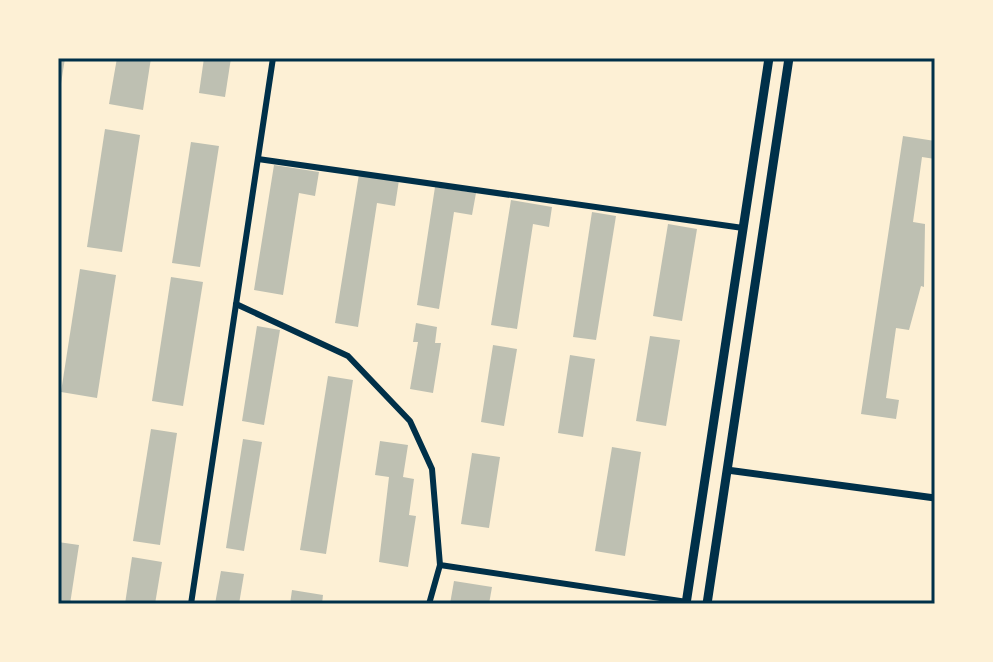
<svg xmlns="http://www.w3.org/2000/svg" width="993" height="662" font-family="Merriweather,serif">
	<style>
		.building { fill: #bec0b2 }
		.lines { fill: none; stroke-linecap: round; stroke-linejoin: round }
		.minor { stroke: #003049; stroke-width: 6 }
		.tertiary { stroke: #003049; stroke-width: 7 }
		.primary { stroke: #003049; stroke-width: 9 }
		.neatline { fill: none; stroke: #003049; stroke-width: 3 }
	</style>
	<rect width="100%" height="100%" fill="#fdf0d5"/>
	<!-- building -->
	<g class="building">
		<polygon points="58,58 65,58 60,90 58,89"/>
		<polygon points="117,58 151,58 143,110 109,104"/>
		<polygon points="204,58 231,58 225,97 199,93"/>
		<polygon points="105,129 140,135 122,252 87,247"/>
		<polygon points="903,136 935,141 935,159 922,157 913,222 925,224 924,287 921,286 909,330 896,328 886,398 899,400 896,419 861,414"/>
		<polygon points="191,142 219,146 200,267 172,263"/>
		<polygon points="274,165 319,172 315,196 299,193 283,295 254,290"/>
		<polygon points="359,174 399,180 395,206 377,203 358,327 335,323"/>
		<polygon points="435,187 476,193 472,215 454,212 439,309 417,305"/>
		<polygon points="511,200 552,207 549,227 533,224 517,329 491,325"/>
		<polygon points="592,212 616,216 596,340 573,337"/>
		<polygon points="668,224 697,229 682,321 653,316"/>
		<polygon points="80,269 116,275 97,398 61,392"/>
		<polygon points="171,277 203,282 183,406 152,401"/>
		<polygon points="416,323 437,327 435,343 441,343 433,393 410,389 418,342 413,342"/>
		<polygon points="257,326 280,330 264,425 242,421"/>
		<polygon points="650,336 680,340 666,426 636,421"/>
		<polygon points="493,345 517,349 504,426 481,422"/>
		<polygon points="570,355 595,359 583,437 558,433"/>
		<polygon points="328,376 353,380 326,554 300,550"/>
		<polygon points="151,429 177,433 160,545 133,541"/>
		<polygon points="243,439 262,442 244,551 226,548"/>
		<polygon points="380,441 408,445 403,477 414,479 409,515 416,516 408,567 379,562 389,477 375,475"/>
		<polygon points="612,447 641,452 625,556 595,551"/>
		<polygon points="472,453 500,457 489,528 461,524"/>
		<polygon points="58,542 79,545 70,604 58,604"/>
		<polygon points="132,557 162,562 155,604 125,604"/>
		<polygon points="221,571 244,574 239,604 215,604"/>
		<polygon points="454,581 492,587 489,604 450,604"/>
		<polygon points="292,590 323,595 322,604 290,604"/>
	</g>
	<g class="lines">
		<!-- minor -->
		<g class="minor">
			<polyline points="258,159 743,228"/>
			<polyline points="236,304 348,356 410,421 432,469 440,565 687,602"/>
			<polyline points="191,604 273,58"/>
			<polyline points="429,604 440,565"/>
		</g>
		<!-- tertiary -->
		<polyline class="tertiary" points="727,470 935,498"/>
		<!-- primary -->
		<g class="primary">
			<polyline points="686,604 769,58"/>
			<polyline points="707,604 789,58"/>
		</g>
	</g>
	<!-- border -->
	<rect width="993" height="662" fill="none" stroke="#fdf0d5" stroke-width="120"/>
	<rect x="60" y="60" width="873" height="542" class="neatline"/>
</svg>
